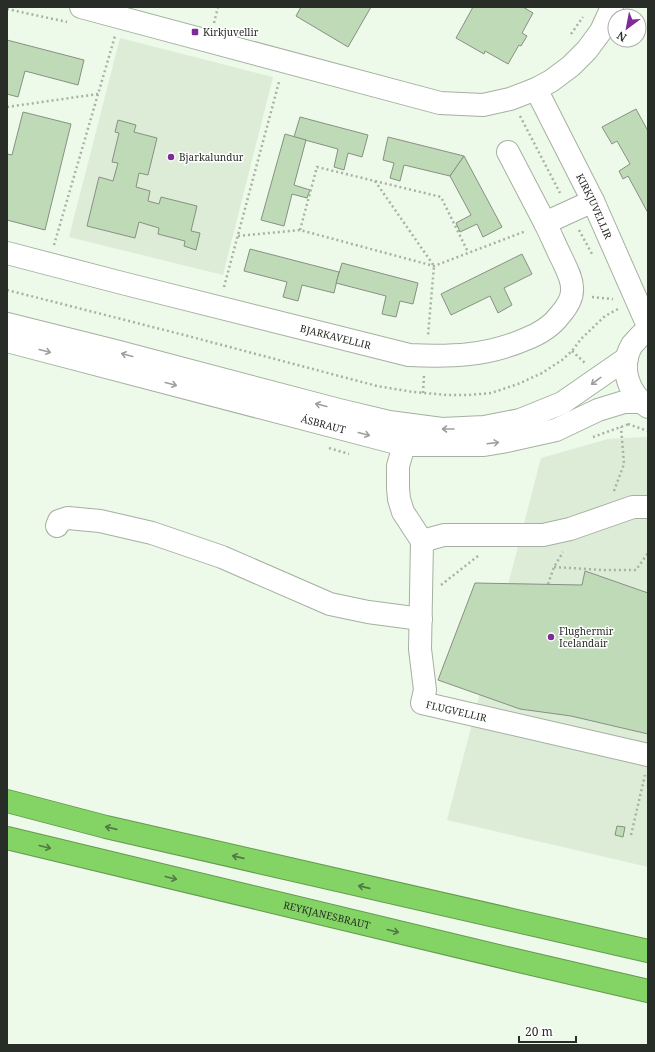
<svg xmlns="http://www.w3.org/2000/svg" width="655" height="1052" font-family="'Noto Serif',serif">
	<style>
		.built { fill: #dcecd7 }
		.building { fill: #bfdab6; stroke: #879183 }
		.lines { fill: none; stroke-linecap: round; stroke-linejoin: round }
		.minor-casing { stroke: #a5b0a1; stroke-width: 24 }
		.highway-casing { stroke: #649a4f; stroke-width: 24 }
		.path { stroke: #a8b1a4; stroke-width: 2.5; stroke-dasharray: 2 3; stroke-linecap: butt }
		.minor { stroke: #fff; stroke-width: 22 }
		.highway { stroke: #84d465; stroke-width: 22 }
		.oneway { stroke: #9fa09e }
		.oneway2 { stroke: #527843 }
		.poi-dot { fill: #7e2a99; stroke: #fff; stroke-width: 1.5 }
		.labels { text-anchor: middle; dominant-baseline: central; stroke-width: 3; stroke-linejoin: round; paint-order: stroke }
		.poi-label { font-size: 10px; fill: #292d27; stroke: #fff; text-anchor: start }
		.street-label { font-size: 10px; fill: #292d27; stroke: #fff }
	</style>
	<rect width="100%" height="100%" fill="#edf9e9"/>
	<!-- built -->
	<g class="built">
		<polygon points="120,38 273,77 223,275 69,237"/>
		<polygon points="645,437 648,438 648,867 447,820 541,458 608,439"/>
	</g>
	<!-- building -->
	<g class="building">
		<polygon points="301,7 371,7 348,47 296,16"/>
		<polygon points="473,7 523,7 533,13 522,33 527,36 521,46 519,45 508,64 485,51 484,54 456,38"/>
		<polygon points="7,40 84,60 78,85 25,71 18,97 7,94"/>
		<polygon points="636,109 648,131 648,213 628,176 623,179 619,171 630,164 617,141 612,144 602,127"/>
		<polygon points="23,112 71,124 45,230 7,220 7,154 12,155"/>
		<polygon points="300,117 368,135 362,157 348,153 344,170 334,167 338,149 294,137"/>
		<polygon points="118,120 136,125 134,132 157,138 148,175 139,173 136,187 150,191 148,201 159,204 161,197 197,206 191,231 200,233 196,250 184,246 185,241 158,234 159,228 139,222 135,238 87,226 99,177 113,181 118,163 112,162 119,133 115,132"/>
		<polygon points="285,134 306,140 294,185 310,190 307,198 292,194 284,226 261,220"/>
		<polygon points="388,137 464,156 450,176 404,165 400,181 390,178 394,163 383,160"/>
		<polygon points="464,156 502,227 483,237 477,224 460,232 456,223 471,215 450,176"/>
		<polygon points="250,249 339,272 334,293 302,285 298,301 283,297 287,282 244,271"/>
		<polygon points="522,254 532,274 504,288 512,305 498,313 490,296 451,315 441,294"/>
		<polygon points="342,263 418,283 413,304 400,301 396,317 382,314 386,296 336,283"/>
		<polygon points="585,571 648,593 648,734 571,716 520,709 438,680 475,583 582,585"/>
		<polygon points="617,826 625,827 623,837 615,835"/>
	</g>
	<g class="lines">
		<defs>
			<g id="minor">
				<polyline points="81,7 440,103 483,105 510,99 536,89 551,81 571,66 587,50 601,31 612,7"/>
				<path id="s1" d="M536 89 593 201 648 326"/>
				<polyline points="508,152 545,223"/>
				<path id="s2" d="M7 253 122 283 409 355C451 357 487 356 526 339 539 334 551 327 560 315 567 307 573 298 572 288 572 278 566 268 562 259 556 247 551 235 545 223L593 201"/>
				<polyline points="7,324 115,351 339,410 389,422 442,429 484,427 520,420 562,403 627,358"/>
				<path d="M648 329C642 334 637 339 632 345 619 367 628 393 648 407"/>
				<path id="s3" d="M7 341 404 445H484L502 442 556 430 598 410 624 402H640"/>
				<path id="s4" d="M404 445 398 466V488L399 499 403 512 422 541 420 649 425 690 422 703 648 755"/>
				<polyline points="57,526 59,521 68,518 100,521 152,533 222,557 330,604 368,612 421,619"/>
				<polyline points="422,541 444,535 543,535 570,529 633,507 648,507"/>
			</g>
			<g id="highway">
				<polyline points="7,801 106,827 648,951"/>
				<path id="s5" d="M7 838 515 960 648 991"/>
			</g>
		</defs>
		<!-- minor casing -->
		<use href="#minor" class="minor-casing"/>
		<!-- highway casing -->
		<use href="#highway" class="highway-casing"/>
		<!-- path -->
		<g class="path">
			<polyline points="7,9 67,22"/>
			<polyline points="214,23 218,7"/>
			<polyline points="571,34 583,17"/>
			<polyline points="7,107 98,94"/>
			<polyline points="520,116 560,193"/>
			<polyline points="375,181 434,266 428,335"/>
			<polyline points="300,230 317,167 441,197 468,252"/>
			<polyline points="579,230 592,254"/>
			<polyline points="238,236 300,230 434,266 526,231"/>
			<polyline points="54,245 115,36"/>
			<polyline points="224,287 279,82"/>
			<polyline points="7,290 188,336 377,386 413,392 447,395 469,395 491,393 518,384 542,373 562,360 572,351 581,339 605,316 618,309"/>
			<polyline points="592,297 613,299"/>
			<polyline points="572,351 585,363"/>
			<polyline points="423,393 424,376"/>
			<polyline points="628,424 648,431"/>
			<polyline points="593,437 629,424"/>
			<polyline points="329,448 349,454"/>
			<polyline points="614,491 624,464 621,427"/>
			<polyline points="554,567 602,570 636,570 648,553"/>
			<polyline points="548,584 554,567 563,552"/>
			<polyline points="441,585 478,556"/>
			<polyline points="631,835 645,775"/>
		</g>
		<!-- minor -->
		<use href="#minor" class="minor"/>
		<!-- highway -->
		<use href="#highway" class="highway"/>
	</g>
	<!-- one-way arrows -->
	<defs><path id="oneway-shaft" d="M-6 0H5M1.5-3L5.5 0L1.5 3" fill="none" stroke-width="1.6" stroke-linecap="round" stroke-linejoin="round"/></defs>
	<g class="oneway">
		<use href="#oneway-shaft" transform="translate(45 351) rotate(15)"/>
		<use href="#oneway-shaft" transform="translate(127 355) rotate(-165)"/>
		<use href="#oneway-shaft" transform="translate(596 381) rotate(143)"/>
		<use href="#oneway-shaft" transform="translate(171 384) rotate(15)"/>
		<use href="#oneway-shaft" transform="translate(321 405) rotate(-166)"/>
		<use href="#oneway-shaft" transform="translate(448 429) rotate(180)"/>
		<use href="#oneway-shaft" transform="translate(364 434) rotate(15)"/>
		<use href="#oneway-shaft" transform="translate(493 443) rotate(-7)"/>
	</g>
	<g class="oneway2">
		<use href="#oneway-shaft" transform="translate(111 828) rotate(-167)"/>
		<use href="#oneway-shaft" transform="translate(45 847) rotate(14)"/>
		<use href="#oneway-shaft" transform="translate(238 857) rotate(-167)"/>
		<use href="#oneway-shaft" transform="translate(171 878) rotate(14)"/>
		<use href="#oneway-shaft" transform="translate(364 887) rotate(-167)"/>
		<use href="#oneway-shaft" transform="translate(393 931) rotate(14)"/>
	</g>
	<!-- markers -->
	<g class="poi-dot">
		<rect x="191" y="28" width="8" height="8" rx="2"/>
		<circle cx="171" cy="157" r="4"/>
		<circle cx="551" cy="637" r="4"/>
	</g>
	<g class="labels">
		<!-- poi labels -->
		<g class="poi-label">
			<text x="203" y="32">Kirkjuvellir</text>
			<text x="179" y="157">Bjarkalundur</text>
			<text x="559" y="631">Flughermir<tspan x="559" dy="12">Icelandair</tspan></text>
		</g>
		<!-- street labels -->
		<g class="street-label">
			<text stroke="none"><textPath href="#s1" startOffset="131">KIRKJUVELLIR</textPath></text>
			<text stroke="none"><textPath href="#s2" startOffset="339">BJARKAVELLIR</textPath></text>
			<text stroke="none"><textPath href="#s3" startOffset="327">ÁSBRAUT</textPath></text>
			<text stroke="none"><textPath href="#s4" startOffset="301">FLUGVELLIR</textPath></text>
			<text stroke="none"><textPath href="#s5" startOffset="329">REYKJANESBRAUT</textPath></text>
		</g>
	</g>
	<!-- border -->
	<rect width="655" height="1052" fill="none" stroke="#292d27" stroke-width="16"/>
	<!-- north arrow -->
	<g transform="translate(627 28) rotate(212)"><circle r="19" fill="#ffffff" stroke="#a9aba9"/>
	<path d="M0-3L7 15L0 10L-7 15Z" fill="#7e2a99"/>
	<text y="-6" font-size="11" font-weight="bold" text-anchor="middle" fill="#292d27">N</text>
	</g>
	<!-- scale -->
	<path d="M519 1036v6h57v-6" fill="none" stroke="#292d27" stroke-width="2"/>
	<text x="525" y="1036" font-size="12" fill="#292d27" stroke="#ffffff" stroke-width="3" paint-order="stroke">20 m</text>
</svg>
